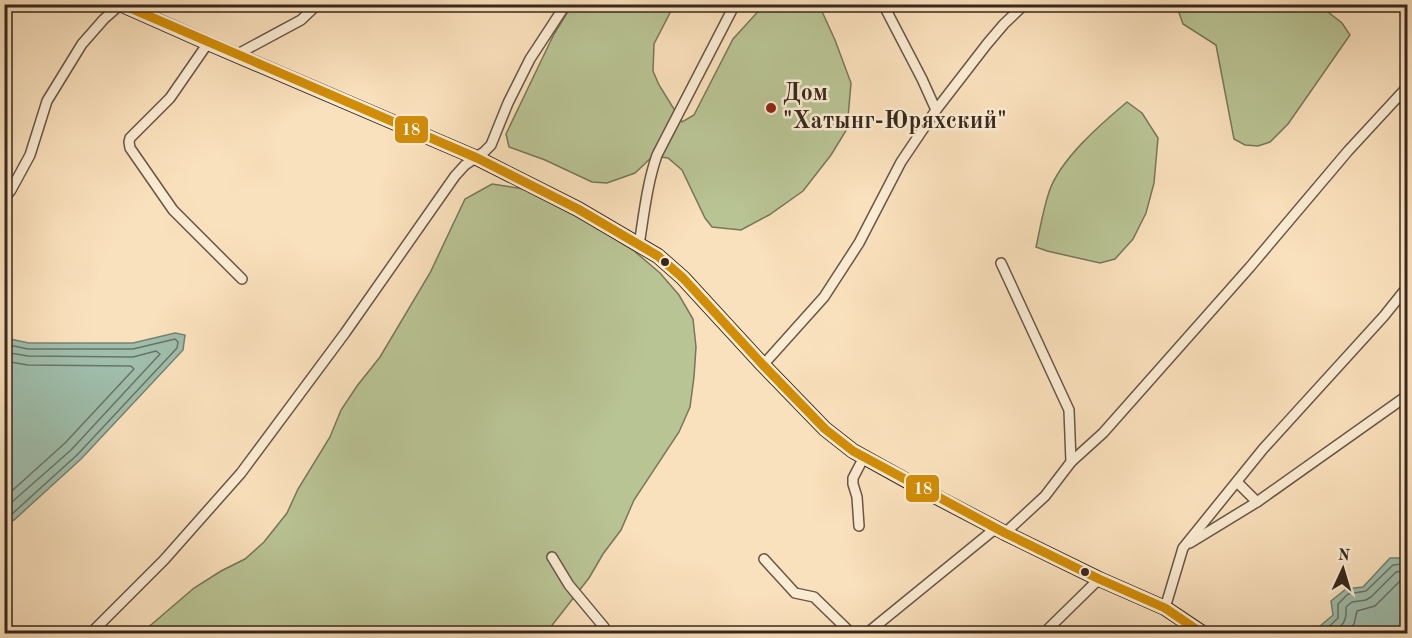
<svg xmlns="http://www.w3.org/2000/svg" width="1412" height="638" font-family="'Old Standard TT',serif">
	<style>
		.green { fill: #b9c495; stroke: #78765a; stroke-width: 1.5 }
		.water { fill: #9fbeac; stroke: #758273; stroke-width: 1.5 }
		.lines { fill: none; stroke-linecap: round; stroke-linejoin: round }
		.shore { stroke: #6b7365; stroke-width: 1.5 }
		.street-casing { stroke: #685646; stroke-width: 12 }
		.secondary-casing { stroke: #37281e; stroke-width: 16 }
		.street { stroke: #fcecd4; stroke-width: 9 }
		.secondary { stroke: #fcecd4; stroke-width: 14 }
		.bus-1-casing { stroke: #fcecd4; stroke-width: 14 }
		.bus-1 { stroke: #d18d06; stroke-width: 9 }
		.poi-dot { fill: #8f2418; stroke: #fcecd4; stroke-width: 2 }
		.bus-dot { fill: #37281e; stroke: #fcecd4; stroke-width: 2 }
		.labels { text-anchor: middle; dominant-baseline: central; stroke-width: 5; stroke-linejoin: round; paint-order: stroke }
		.poi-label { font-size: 24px; font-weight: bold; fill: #37281e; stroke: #fcecd4; text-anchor: start }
		.line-badge { stroke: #fcecd4; stroke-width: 2 }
		.badge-label { font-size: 16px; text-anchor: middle; font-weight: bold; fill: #fff }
	</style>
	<rect width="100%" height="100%" fill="#fae1bd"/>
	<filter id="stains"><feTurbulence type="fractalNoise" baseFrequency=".00333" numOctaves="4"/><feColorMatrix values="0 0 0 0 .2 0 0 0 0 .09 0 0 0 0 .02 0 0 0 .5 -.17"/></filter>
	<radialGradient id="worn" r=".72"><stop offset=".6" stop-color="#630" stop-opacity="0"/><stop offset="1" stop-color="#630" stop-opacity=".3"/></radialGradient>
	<!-- green -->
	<g class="green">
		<polygon points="572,5 674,5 654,44 653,71 659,85 682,122 694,115 733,39 764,5 819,5 835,40 851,83 847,129 831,155 803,191 769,215 741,230 712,227 705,218 682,170 668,158 653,156 635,173 607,183 592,182 545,160 509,147 506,134 554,34"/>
		<polygon points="1182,5 1319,5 1342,23 1350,35 1288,124 1270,142 1258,146 1245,145 1234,139 1216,45 1183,24 1178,10"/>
		<path d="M1127 102 1142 113 1158 138 1154 183 1146 213 1133 239 1115 259 1100 263 1047 251 1036 247C1040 229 1043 210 1049 192 1060 159 1101 124 1127 102Z"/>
		<polygon points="492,184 524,189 553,200 633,250 660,273 679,295 693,319 696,347 694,377 690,407 679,432 634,500 621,530 603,554 589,578 546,633 139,634 152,624 194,588 221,571 245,559 264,542 287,513 298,489 330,437 341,410 357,386 380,357 430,273 465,199"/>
	</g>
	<!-- water -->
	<g class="water">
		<polygon points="175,333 185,335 183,350 81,459 14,520 5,524 5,338 29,343 133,343"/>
		<polygon points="1407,550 1407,633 1312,633 1333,615 1331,601 1346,589 1363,587 1390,558 1404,558 1404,552"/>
	</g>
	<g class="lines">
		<!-- shore -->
		<g class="shore">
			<polyline points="4,344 28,349 133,349 175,339 178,342 177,348 77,455 12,514 4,517"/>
			<polyline points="4,352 28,356 133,357 156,351 160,354 71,450 4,509"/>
			<polyline points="4,361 28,365 131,366 134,369 65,443 4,498"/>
			<polyline points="1321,634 1338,618 1338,604 1348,594 1366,591 1393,565 1404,564 1408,562"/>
			<path d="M1333 634C1343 624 1347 622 1346 607L1352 602 1366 600 1371 597 1396 572 1408 570"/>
			<polyline points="1346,634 1354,624 1357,611 1375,606 1400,581 1408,580"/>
		</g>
		<defs>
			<g id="street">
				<polyline points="883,4 922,79 936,110"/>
				<polyline points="208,43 170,98 130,138 129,142 130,148 173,210 242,279"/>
				<polyline points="236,55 301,20 318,4"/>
				<polyline points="4,199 11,190 30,155 47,101 82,44 104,19 121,4"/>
				<path d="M639 245C644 214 647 184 657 155L735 4"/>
				<polyline points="1001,263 1069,410 1071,462 1045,496 1005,533"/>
				<polyline points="763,365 824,297 859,243 901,162 936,110 987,44 1004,24 1025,4"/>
				<polyline points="1071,462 1103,433 1250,267 1348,151 1408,86"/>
				<polyline points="1237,482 1257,502"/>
				<polyline points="859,526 857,497 853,484 853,478 864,457"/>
				<polyline points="1190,543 1257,502 1408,395"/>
				<polyline points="552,557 569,585 604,627 606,634"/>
				<polyline points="764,559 795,593 814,597 852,634"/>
				<polyline points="1165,608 1183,548 1263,449 1384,316 1408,286"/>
				<polyline points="90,634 164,560 241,473 345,333 455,176 465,165 484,152 491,145 508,103 530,59 566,4"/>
				<polyline points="866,634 996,528"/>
				<polyline points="1043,634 1099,579"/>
			</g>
			<polyline id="secondary" points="120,4 208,43 477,158 578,209 658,256 683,278 763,365 825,429 853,451 925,491 1005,533 1099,579 1165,608 1204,634"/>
		</defs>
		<!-- street casing -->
		<use href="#street" class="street-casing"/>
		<!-- secondary casing -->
		<use href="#secondary" class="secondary-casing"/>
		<!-- street -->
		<use href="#street" class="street"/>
		<!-- secondary -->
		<use href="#secondary" class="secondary"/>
		<defs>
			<polyline id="bus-1" points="121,4 477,158 578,209 658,256 683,278 763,365 825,429 853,451 1005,533 1099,579 1165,608 1203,634"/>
		</defs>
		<!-- bus-1 casing -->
		<use href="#bus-1" class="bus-1-casing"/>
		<!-- bus-1 -->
		<use href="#bus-1" class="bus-1"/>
	</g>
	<!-- markers -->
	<circle class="poi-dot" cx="771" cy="108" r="6"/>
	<g class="bus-dot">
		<circle cx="665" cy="262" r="5"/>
		<circle cx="1085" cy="572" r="5"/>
	</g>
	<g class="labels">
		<!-- poi labels -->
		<g class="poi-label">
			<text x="783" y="94">Дом<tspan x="783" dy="28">"Хатынг-Юряхский"</tspan></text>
		</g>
	</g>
	<g class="line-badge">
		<rect x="394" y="115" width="35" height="29" rx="6" fill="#d18d06"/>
		<rect x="905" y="474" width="35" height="29" rx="6" fill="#d18d06"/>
	</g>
	<g class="badge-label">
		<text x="411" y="135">18</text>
		<text x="923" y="494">18</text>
	</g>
	<!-- margin -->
	<rect width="1412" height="638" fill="none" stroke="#fae1bd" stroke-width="24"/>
	<rect x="6" y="6" width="1400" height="626" fill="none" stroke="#37281e" stroke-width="3"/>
	<rect x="12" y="12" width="1388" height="614" fill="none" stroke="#37281e" stroke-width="1.5"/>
	<!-- north arrow -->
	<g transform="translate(1343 569) rotate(4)" stroke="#fcecd4" stroke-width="4.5" paint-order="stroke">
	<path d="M0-4.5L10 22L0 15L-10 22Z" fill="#37281e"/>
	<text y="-9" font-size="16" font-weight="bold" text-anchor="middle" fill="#37281e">N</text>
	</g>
	<rect width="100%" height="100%" filter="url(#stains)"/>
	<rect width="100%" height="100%" fill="url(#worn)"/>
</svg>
